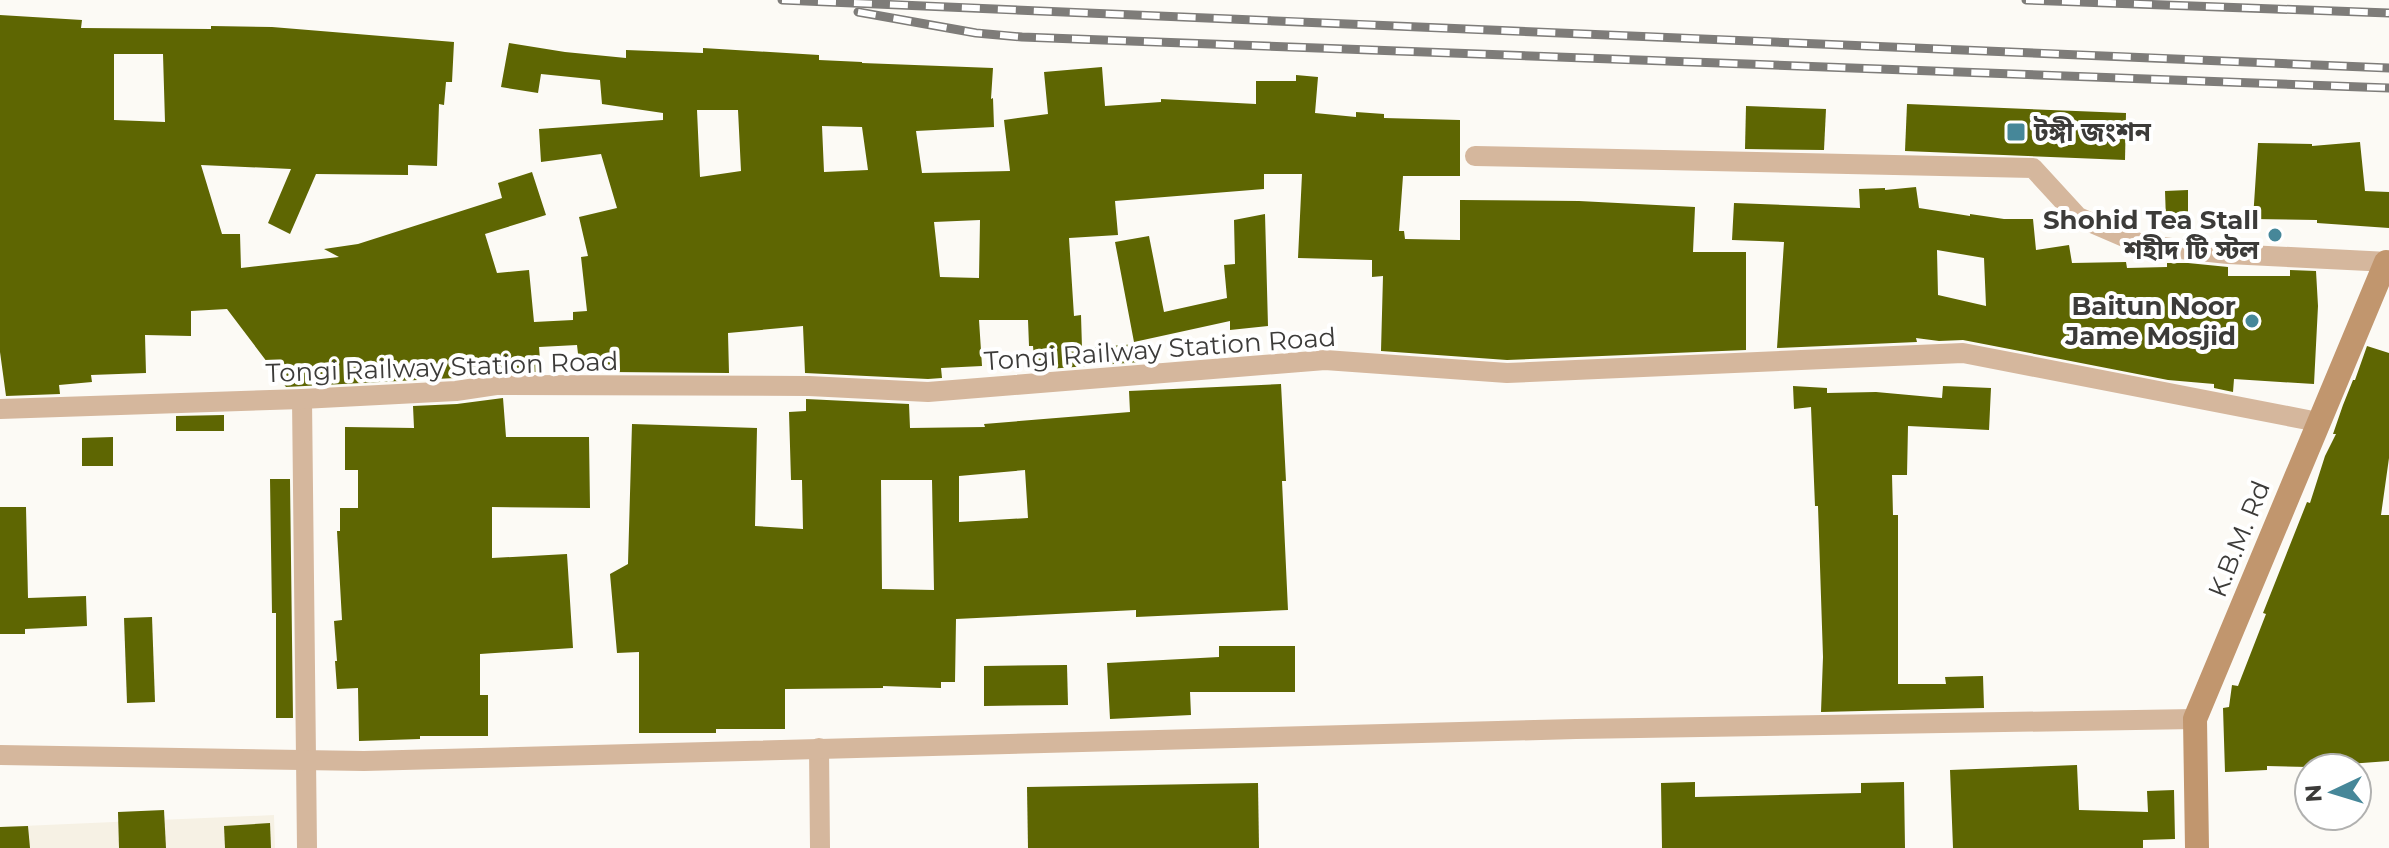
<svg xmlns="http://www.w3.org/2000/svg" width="2389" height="848" font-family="Montserrat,'Noto Sans Bengali',sans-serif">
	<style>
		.built { fill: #f6f1e4 }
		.building { fill: #5e6602; fill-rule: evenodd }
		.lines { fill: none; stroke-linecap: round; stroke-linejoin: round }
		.street { stroke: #d5b79d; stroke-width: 20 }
		.secondary { stroke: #c1966e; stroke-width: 24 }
		.rail-casing { stroke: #7e7c79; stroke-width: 9 }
		.rail { stroke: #fff; stroke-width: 6; stroke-dasharray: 18; stroke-linecap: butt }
		.poi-dot { fill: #468799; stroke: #fff; stroke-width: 3 }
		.labels { text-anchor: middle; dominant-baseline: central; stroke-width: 8; stroke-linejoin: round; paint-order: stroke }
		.poi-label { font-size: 26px; font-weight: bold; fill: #3c3b39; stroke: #fff; text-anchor: end }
		.street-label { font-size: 26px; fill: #3c3b39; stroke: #fff }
	</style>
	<rect width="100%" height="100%" fill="#fcfaf5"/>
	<!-- built -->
	<polygon class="built" points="274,815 275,848 0,848 0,827"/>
	<!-- building -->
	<g class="building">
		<path d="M0 15 82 20 81 28 211 29V26L272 27 454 42 452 82H446L444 105 439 104 437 166 408 165V175L316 174 290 234 268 223 291 169 201 165 222 234H240L241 268 339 257 324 249 358 244 502 198 498 183 532 172 546 215 485 234 497 273 529 270 534 322 573 320V312L587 311 581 257 588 256 579 217 617 208 601 154 541 162 539 129 663 120V113L602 104 600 80 541 74 538 93 501 87 509 43 565 52 626 58V50L703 53V48L819 55V60L862 62V63L993 68 991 99 993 98 994 127 916 131 922 173 1010 171 1004 120 1048 114 1044 72 1102 67 1105 106 1161 102V99L1256 104V81H1296V75L1318 77 1315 113 1356 117V112L1384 114V118L1460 120V176H1403L1399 231H1404L1405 239 1460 240V200L1579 201 1695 207 1693 252H1746V350L1507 360 1381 351 1383 276 1372 277V260L1298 258 1302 174H1264V189L1115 201 1118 235 1069 238 1074 316 1081 315 1082 348 1138 344 1140 362 1035 370 1033 346H1029L1028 320H979L982 366 941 368 942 378 928 379 805 373 803 326 728 333 729 373 611 372V369L580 371 577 345 539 347 541 372H496L455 378 286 387 227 309 191 311V336L145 335 146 373 91 375 92 382 59 385 60 394 6 396 0 352ZM114 54H163L165 122 114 120ZM697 110H738L741 171 700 177ZM822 126 862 127 868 170 824 172ZM980 220 979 278 940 277 934 222Z"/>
		<polygon points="1907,104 2126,113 2125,160 1905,151"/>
		<polygon points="1746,106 1826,109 1824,150 1745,149"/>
		<polygon points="2360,142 2365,191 2389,192 2389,228 2317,223 2317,220 2253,219 2258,143 2312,144 2312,146"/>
		<path d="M1916 187 1919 208 1970 216V214L2004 219H2033L2036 250 2069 245 2072 263 2126 262 2127 268 2167 267V263H2188L2228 267V276H2290V270L2316 271 2318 306 2314 384 2234 379 2233 392 2214 388V384L2168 380 1963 340 1939 341 1916 338 1917 342 1777 348 1784 242 1732 240 1734 203 1860 208 1859 189 1885 188V190ZM1937 250 1984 258 1986 306 1938 295Z"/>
		<polygon points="2188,190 2188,220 2166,220 2165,191"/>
		<polygon points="1265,214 1268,326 1230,330 1230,321 1134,342 1115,242 1149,236 1164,312 1227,298 1224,265 1235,264 1234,220"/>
		<polygon points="2367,346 2389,353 2389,458 2381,515 2389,515 2389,761 2308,767 2267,766 2267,770 2225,772 2223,708 2229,707 2232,685 2238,686 2266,614 2263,613 2307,502 2310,503 2325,456 2336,434 2333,434 2343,405 2353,380 2355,380"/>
		<path d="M1281 384 1286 481H1282L1288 610 1136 617V610L956 619 955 682H941V688L883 686V688L785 689V729H716V733H639V652L617 653 610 574 628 564 632 424 757 428 755 526 803 529 802 480H791L789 412 806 411V399L909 404 910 428 985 427 984 424 1130 412 1129 391ZM1025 470 1028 518 959 522V476ZM881 480H932L934 590 882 589Z"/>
		<polygon points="1793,386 1827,388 1827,393 1876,392 1942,398 1943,386 1991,388 1989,430 1908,426 1907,475 1892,475 1893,515 1898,515 1898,684 1946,684 1945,677 1983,676 1984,708 1821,712 1823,657 1818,506 1815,506 1811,407 1794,409"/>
		<polygon points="503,398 506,437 589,437 590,508 492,507 492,558 567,554 573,648 480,654 480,695 488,695 488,736 420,736 420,739 359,741 358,688 337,689 335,661 337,661 334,621 342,620 337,531 340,531 340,508 358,508 358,470 345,470 345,427 414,428 413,406 457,404"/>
		<polygon points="224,415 224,431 176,431 176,416"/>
		<polygon points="113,437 113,466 82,466 82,438"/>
		<polygon points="270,479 290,479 293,718 276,718 276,613 272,613"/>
		<polygon points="0,507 26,507 28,598 86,596 87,626 25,629 25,634 0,634"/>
		<polygon points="152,617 155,702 127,703 124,618"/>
		<polygon points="1219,646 1295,646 1295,692 1190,692 1191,715 1110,719 1107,663 1219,657"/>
		<polygon points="1067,665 1068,705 984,706 984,666"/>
		<polygon points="2077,765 2079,810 2148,812 2147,791 2174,790 2175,839 2143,840 2143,848 1953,848 1950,770"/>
		<polygon points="1695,782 1695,797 1861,793 1861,783 1904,782 1905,848 1662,848 1661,783"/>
		<polygon points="1258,783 1259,848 1028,848 1027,787"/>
		<polygon points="164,810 166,848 119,848 118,812"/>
		<polygon points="270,823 271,848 225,848 224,826"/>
		<polygon points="28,826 30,848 0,848 0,827"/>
	</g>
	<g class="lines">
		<!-- street -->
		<g class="street">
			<polyline points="1475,156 2033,168 2078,217 2143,245 2228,254 2389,262"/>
			<polyline points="302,399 307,848"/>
			<polyline points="0,409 302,399 456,391 496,385 809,386 928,392 1325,360 1507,373 1963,353 2318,422"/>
			<polyline points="819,748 820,848"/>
			<polyline points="0,755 364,761 1576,729 2195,719"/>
		</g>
		<!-- secondary -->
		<polyline class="secondary" points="2197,848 2195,719 2386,262"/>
		<defs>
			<g id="rail">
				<polyline points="782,0 2389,68"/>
				<polyline points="2026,0 2389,13"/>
				<polyline points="858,12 976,33 1022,37 2389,88"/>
			</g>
		</defs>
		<!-- rail casing -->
		<use href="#rail" class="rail-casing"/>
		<!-- rail -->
		<use href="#rail" class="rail"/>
	</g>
	<!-- markers -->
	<g class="poi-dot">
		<rect x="2006" y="122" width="20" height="20" rx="4"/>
		<circle cx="2275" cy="235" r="8"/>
		<circle cx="2252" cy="321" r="8"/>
	</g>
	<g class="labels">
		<!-- poi labels -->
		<g class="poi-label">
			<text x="2034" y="132" text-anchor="start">টঙ্গী জংশন</text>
			<text x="2259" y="220">Shohid Tea Stall<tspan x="2259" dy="30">শহীদ টি স্টল</tspan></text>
			<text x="2236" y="306">Baitun Noor<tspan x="2236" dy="30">Jame Mosjid</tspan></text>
		</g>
		<!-- street labels -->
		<g class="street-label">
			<text transform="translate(1160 349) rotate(-4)">Tongi Railway Station Road</text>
			<text transform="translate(442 367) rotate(-2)">Tongi Railway Station Road</text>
			<text transform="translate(2239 539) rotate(-68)">K.B.M. Rd</text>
		</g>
	</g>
	<!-- north arrow -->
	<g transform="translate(2333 792) rotate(266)"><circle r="38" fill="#ffffff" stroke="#b1b1b0" stroke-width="2"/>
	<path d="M0-6L14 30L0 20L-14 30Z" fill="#468799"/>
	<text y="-12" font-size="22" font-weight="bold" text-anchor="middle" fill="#3c3b39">N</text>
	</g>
</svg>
